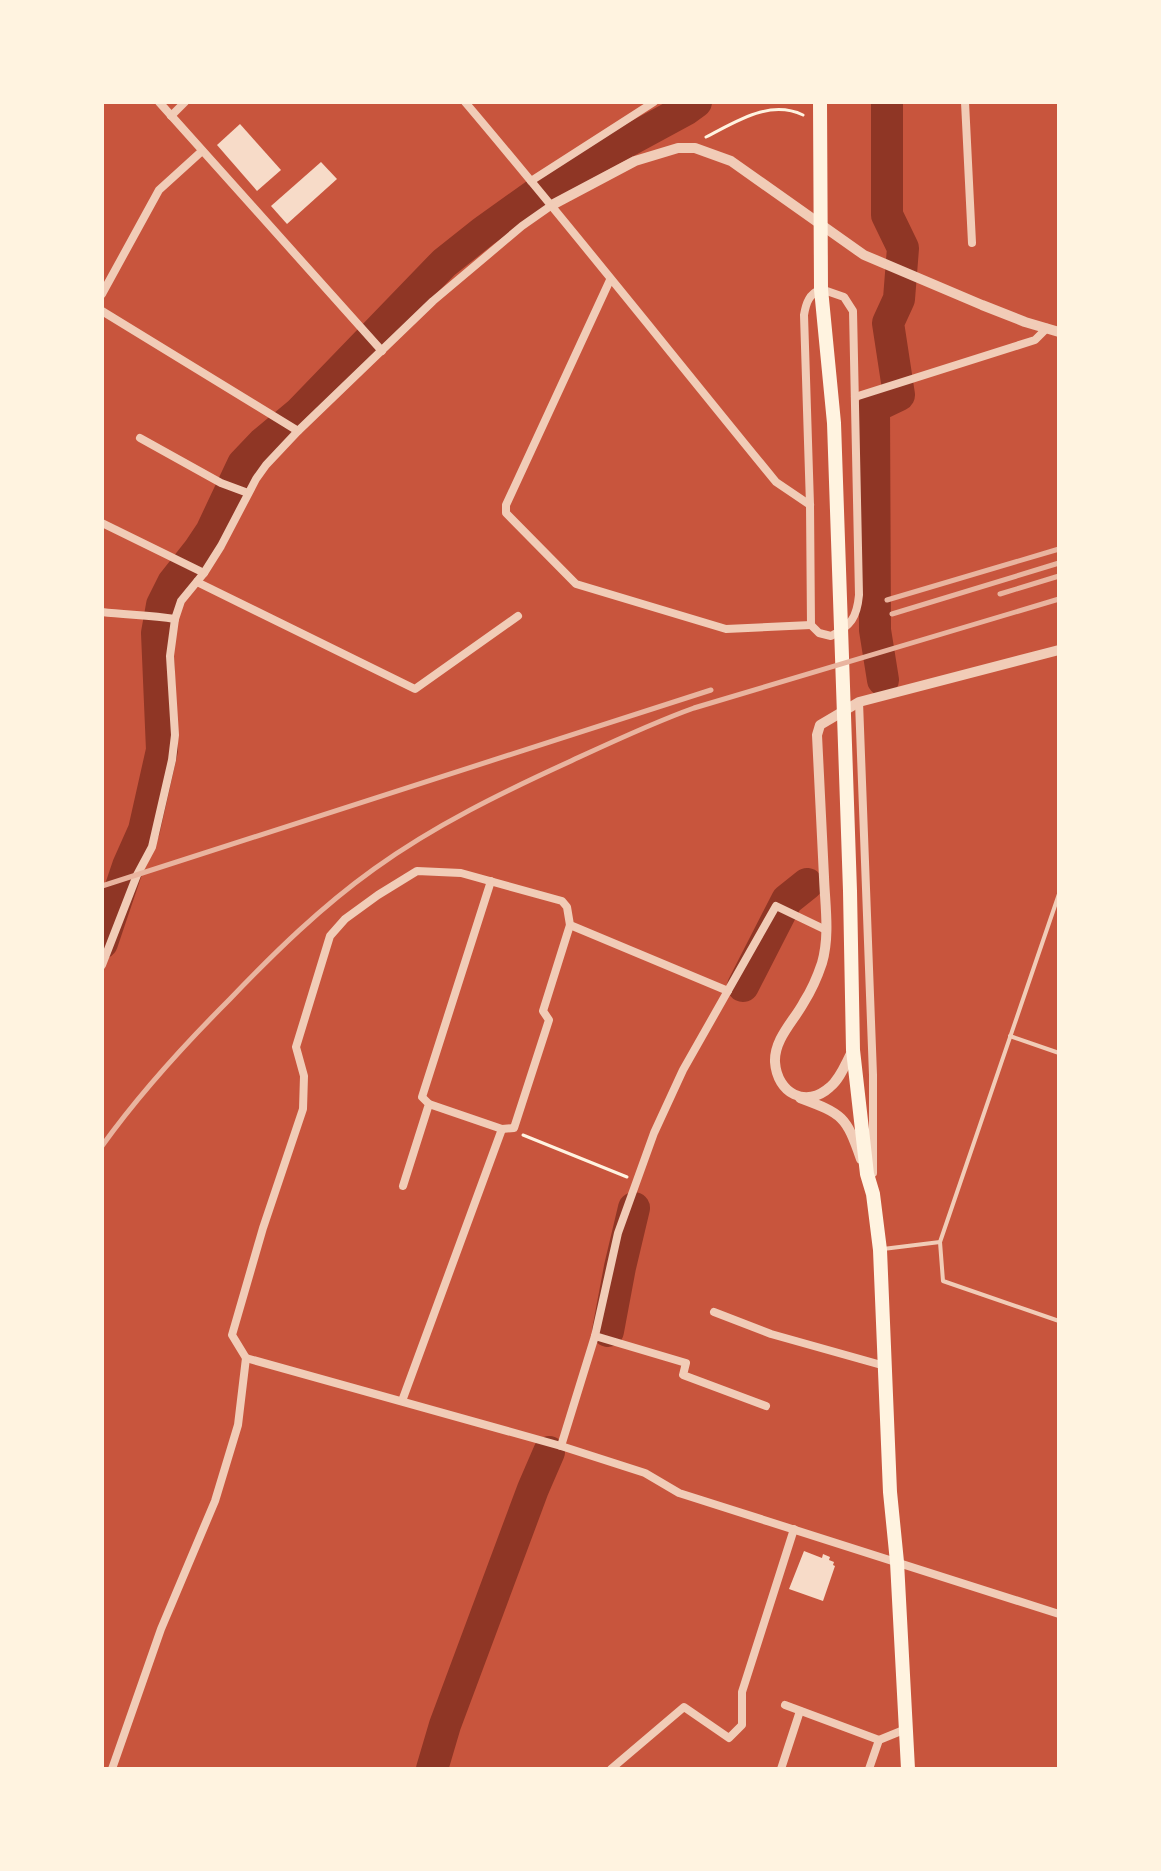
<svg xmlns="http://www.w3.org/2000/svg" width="1161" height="1871" font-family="Lato,sans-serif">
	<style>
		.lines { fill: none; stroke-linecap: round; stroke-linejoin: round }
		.river { stroke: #8f3625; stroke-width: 32 }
		.building { fill: #f7dbc8 }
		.path { stroke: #fff3e0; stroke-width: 3 }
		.service { stroke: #f1ccb7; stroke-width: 4 }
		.minor { stroke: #f1ccb7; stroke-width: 8 }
		.tertiary { stroke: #f1ccb7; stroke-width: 10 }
		.primary { stroke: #fff3e0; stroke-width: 14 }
		.rail { stroke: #e9b49f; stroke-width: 5 }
	</style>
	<rect width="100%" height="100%" fill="#c8553d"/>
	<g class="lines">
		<!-- river -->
		<g class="river">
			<polyline points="883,680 875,630 874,407 899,395 888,323 899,299 903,248 887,215 887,102"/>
			<polyline points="102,943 128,866 144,830 162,750 157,633 162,605 173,583 199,550 211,532 243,464 263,443 299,413 444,263 483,232 556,180 685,110 696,102"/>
			<polyline points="743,986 787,900 807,884"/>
			<polyline points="608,1331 620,1267 634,1208"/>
			<polyline points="432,1769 445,1725 533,1489 549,1452"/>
		</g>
	</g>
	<!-- building -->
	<g class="building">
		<polygon points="240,124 281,170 257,191 217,145"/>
		<polygon points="321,162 337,179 287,224 271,206"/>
		<polygon points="804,1551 822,1558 823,1554 830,1557 829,1560 834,1562 833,1565 835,1566 823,1601 789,1589"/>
	</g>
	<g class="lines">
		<!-- path -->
		<g class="path">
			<path d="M706 137C736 122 769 99 803 115"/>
			<polyline points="523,1135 627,1177"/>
		</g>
		<!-- service -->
		<g class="service">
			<polyline points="1010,1036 1059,1053"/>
			<polyline points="940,1242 943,1281 1059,1321"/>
			<polyline points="883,1249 940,1242 1059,894"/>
		</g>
		<!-- minor -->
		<g class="minor">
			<polyline points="159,102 382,351"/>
			<path d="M465 102C571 227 672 355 776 482L810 505"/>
			<polyline points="965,102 972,243"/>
			<polyline points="171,116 185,102"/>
			<polyline points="531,181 654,102"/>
			<polyline points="610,280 506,505 506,513 576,584 726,629 811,625"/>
			<path d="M821 289 844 297 853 311 859 595C857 617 851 626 831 636L819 633 811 625 810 505 804 315C806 303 809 294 821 289Z"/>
			<polyline points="102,294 159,190 202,151"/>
			<polyline points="102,311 298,431"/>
			<polyline points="855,397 1035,340 1047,328"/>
			<polyline points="140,438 221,483 248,493"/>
			<polyline points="102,523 204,573"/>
			<polyline points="197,582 415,689 518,616"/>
			<path d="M102 612C126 615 150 615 175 619"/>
			<polyline points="859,702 873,1075 873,1173"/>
			<polyline points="102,965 137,875 152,847 172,760 175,735 170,656 175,619 181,601 204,573 221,546 256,479 266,465 298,431 433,301 522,226 552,205"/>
			<polyline points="429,1104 502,1129"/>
			<polyline points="403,1186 429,1104 422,1097 491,881"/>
			<polyline points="714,1312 771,1334 885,1366"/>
			<polyline points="595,1336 686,1363 683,1375 766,1406"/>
			<polyline points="246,1358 561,1446 645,1473 679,1493 1059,1614"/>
			<polyline points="402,1401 502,1129 514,1128 549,1020 543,1011 570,925"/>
			<polyline points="561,1446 595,1336 618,1233 654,1133 683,1070 776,906 826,930"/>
			<polyline points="785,1705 879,1740"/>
			<polyline points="112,1769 161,1629 215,1501 238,1425 246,1358 232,1335 263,1228 303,1109 304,1076 296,1047 330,936 345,919 378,895 417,871 461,873 562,901 567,907 570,925 728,991"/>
			<polyline points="611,1769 684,1707 729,1738 742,1725 742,1692 794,1529"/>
			<polyline points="781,1769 800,1711"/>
			<polyline points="869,1769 879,1740 906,1729"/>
		</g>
		<!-- tertiary -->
		<g class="tertiary">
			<polyline points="552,205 635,161 678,148 695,148 731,161 864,255 982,305 1025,322 1059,332"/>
			<path d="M853 1050C846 1062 841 1078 830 1087 806 1109 777 1093 775 1062 774 1039 794 1021 804 1002 811 991 818 975 822 963 830 935 825 905 824 877 822 830 819 782 817 735L820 725 859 702 1059 650"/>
			<path d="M800 1098C843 1114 846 1116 861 1159"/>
		</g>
		<!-- primary -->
		<polyline class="primary" points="820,102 821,289 834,423 850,891 853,1050 867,1174 873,1194 880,1250 890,1492 897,1562 908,1769"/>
		<!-- rail -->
		<g class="rail">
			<polyline points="1000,594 1059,576"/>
			<polyline points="887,600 1059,549"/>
			<polyline points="892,614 1059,563"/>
			<polyline points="102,886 711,690"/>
			<path d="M102 1146C140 1093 184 1045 230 999 275 952 321 907 374 869 435 825 503 792 571 761 612 742 652 723 694 708L1059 599"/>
		</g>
	</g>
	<!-- border -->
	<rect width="1161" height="1871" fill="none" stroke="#fff3e0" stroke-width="208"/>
</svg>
